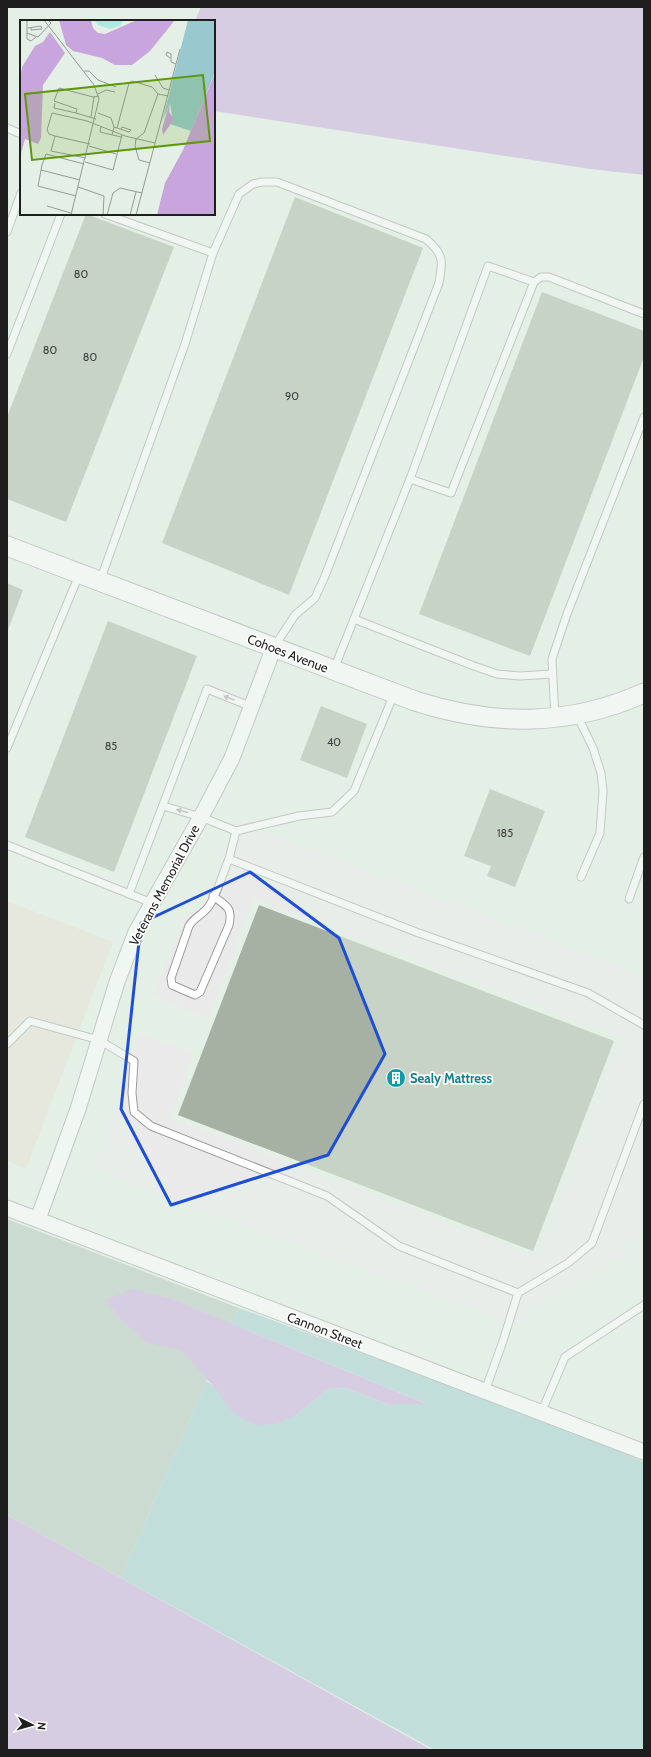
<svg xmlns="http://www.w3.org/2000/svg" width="651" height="1757" font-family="Cabin,sans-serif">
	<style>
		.industrial { fill: #e8e1d6 }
		.construction { fill: #b0c4b8 }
		.forest { fill: #99c9ce }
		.parking { fill: #eaeaea }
		.water { fill: #c8a5dd }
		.building { fill: #a6b1a4 }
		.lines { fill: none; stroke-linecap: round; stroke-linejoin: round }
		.service-casing { stroke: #9b9b9b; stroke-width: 9 }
		.minor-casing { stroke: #9b9b9b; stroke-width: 17 }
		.tertiary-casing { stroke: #9b9b9b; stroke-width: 21 }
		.service { stroke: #fff; stroke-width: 7 }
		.minor { stroke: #fff; stroke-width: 15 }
		.tertiary { stroke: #fff; stroke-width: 19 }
		.oneway { fill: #9a9a9a }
		.marked { fill: none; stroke: #1d4ed8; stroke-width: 3; stroke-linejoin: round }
		.labels { text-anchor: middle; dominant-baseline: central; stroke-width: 3.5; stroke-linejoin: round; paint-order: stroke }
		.number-label { font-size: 11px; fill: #404340 }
		.street-label { font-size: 13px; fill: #1e1e1e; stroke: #fff }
		.culture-label { font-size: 13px; font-weight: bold; fill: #0d838f; stroke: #fff; text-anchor: start }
		.inset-road { fill: none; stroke: #959b95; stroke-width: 1 }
		.view { fill: #5f970a; fill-opacity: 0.15; stroke: #5f970a; stroke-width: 2 }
		.inset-edge { fill: none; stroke: #1e1e1e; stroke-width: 2 }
	</style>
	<rect width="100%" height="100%" fill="#e4efe5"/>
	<!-- industrial -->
	<polygon class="industrial" points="7,901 113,942 26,1169 7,1161"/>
	<!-- construction -->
	<polygon class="construction" points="7,1219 239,1308 121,1578 7,1515"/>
	<!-- forest -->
	<polygon class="forest" points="239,1308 552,1423 644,1462 644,1750 435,1750 121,1578 207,1381 214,1387 295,1416 328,1389 346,1388 390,1405 425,1403 232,1324"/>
	<!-- parking -->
	<polygon class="parking" points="235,820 644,976 644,1224 631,1255 534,1305 520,1328 92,1170 139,1034 194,1053 171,1118 536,1257 619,1037 253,898 209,1019 153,996 186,914 203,910"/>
	<!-- water -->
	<g class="water">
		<polygon points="201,7 644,7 644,175 590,169 214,111 214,21 195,21"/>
		<polygon points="132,1289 169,1298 427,1404 390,1405 346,1388 328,1389 295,1416 276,1424 255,1425 234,1414 214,1387 181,1350 147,1343 118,1317 106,1300"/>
		<polygon points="7,1515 432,1750 7,1750"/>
	</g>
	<!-- building -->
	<g class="building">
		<polygon points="295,197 423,248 289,595 162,543"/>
		<polygon points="86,214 174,247 66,522 7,499 7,417"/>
		<polygon points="542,292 644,331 644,357 530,656 419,614"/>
		<polygon points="7,583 23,590 8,630 7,630"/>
		<polygon points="108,621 197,656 114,872 25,837"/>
		<polygon points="321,706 367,724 347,778 300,760"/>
		<polygon points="490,789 545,811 515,887 487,876 491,866 464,856"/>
		<polygon points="259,905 614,1041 533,1251 178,1115"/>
	</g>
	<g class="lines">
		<defs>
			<g id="service">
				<polyline points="7,128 21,134"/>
				<path d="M105 214 213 253 239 194 253 184 262 182H277L426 239C444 254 443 261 439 283L325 576 315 598 295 615 274 647"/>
				<polyline points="7,232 21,193"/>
				<polyline points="7,354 61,214"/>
				<polyline points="410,479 488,266 534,282"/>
				<polyline points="100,581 185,344 213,253"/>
				<polyline points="354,619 474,666 497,674 520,676 552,674"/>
				<polyline points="334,669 410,479 451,493 534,282 541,277 549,277 644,314"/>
				<polyline points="577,715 593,748 601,773 603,791 600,833 581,877"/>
				<polyline points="555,718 552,659 567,614 644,417"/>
				<polyline points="7,748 79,575"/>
				<polyline points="163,806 201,817 236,831 229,859 416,932 588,993 644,1025"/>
				<polyline points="236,831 299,816 332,812 354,791 394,694"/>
				<polyline points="7,845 152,903"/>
				<polyline points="129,894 207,689 252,707"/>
				<path d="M213 896C226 906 233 907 229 925L200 992 195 995 172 985 171 978 189 926C194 917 203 915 209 906 218 893 222 874 229 859"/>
				<polyline points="629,899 644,857"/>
				<polyline points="7,1044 30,1021 99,1040 134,1061 132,1093 134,1112 151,1126 327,1196 399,1246 518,1293 503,1341 485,1391"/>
				<polyline points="518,1293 568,1263 592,1243 644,1104"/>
				<polyline points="541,1413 565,1357 644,1305"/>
			</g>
			<g id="minor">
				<polyline points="7,1208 644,1452"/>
				<polyline points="38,1219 78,1109 117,982 136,932 201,817 232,758 274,647"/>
			</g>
			<path id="tertiary" d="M7 546 415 701C493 726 568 727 644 693"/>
		</defs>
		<!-- service casing -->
		<use href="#service" class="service-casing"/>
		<!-- minor casing -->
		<use href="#minor" class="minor-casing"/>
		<!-- tertiary casing -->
		<use href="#tertiary" class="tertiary-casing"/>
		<!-- service -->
		<use href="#service" class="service"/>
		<!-- minor -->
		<use href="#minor" class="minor"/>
		<!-- tertiary -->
		<use href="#tertiary" class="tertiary"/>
	</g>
	<!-- one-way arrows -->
	<defs><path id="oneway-solid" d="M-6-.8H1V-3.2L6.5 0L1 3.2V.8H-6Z"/></defs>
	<g class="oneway">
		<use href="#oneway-solid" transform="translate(229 698) rotate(-158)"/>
		<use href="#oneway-solid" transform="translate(182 811) rotate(-165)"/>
	</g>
	<!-- marked area -->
	<path d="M0 0H651V1757H0ZM250 872 339 938 385 1054 328 1155 171 1205 121 1109 141 923Z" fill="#e4efe5" fill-opacity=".55" fill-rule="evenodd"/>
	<path class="marked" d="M250 872 339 938 385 1054 328 1155 171 1205 121 1109 141 923Z"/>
	<!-- icons -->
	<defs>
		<symbol id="building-disc" viewBox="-11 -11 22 22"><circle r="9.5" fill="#0f9aa8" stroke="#fff"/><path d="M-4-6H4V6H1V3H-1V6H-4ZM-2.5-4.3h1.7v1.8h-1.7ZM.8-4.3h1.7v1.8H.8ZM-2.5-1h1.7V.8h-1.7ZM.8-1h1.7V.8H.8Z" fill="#fff"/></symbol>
	</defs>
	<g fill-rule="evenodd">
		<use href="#building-disc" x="385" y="1067" width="22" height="22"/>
	</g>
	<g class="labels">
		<!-- number labels -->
		<g class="number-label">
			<text x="81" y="274">80</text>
			<text x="50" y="350">80</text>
			<text x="90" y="357">80</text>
			<text x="292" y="396">90</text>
			<text x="334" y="742">40</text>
			<text x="111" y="746">85</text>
			<text x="505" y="833">185</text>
		</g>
		<!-- street labels -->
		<g class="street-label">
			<text transform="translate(288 653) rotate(21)">Cohoes Avenue</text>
			<text transform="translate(164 885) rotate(-62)">Veterans Memorial Drive</text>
			<text transform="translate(325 1330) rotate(21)">Cannon Street</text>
		</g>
		<!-- culture labels -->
		<g class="culture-label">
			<text x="410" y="1078">Sealy Mattress</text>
		</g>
	</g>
	<!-- overview -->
	<g transform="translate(20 20)">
		<rect width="195" height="195" fill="#e4efe5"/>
		<path d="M74 0H103L101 5 90 9 78 5Z" fill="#abe9e3"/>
		<path d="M168 0H195V52L171 111 150 104 153 101 150 83 142 102Z" fill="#99c9ce"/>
		<path d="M39 0H71L73 8 78 13 85 14 117 0H155L130 31 112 45H95L82 38 53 31 46 25ZM30 12 45 33 23 65 21 118 18 124 5 119 0 137V61L2 47 15 26 23 22ZM195 53V195H137L145 163 163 130ZM150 82 149 92 154 99 143 115 142 109Z" fill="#c8a5dd"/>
		<path class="inset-road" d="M7 0V19L11 21 16 17M24 0 74 65 79 79 51 195M0 3V20M8 8 21 6 22 9 11 10V7M7 13 18 17 31 3 28 0M150 38 146 35 147 32 151 34V42L156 44M64 51H69L78 60 96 67M135 55 143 68 149 70M78 74 86 70 95 72M35 83 34 88 56 93M78 93 91 98 94 107M71 97 74 77M76 99 56 93 57 89 34 81 39 68 73 77 79 76M81 107 80 112 101 117M97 108 109 112 111 110 102 107 101 109M92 115 94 107 97 108 109 63 112 61 132 67 138 74M35 116 70 124M69 126 96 134M66 138 31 131 35 116 29 114 27 110 32 93 67 101 105 116 135 123M65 142 93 150 102 115M130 143 119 140 115 126 116 119 124 113 138 74 148 76M21 150 60 160M58 167 84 176 83 195M56 176 18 166 22 145 26 134 64 144M27 186 51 193M87 195 93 173 100 168 122 173M110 195 116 172M116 195 160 29"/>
		<path class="view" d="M183 55 190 121 12 140 5 74Z"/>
		<rect width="195" height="195" class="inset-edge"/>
	</g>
	<!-- border -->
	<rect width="651" height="1757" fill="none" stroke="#1e1e1e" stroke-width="16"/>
	<!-- north arrow -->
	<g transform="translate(32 1725) rotate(96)" stroke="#ffffff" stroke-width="3" paint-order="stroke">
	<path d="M0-3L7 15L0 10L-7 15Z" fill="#1e1e1e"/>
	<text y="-6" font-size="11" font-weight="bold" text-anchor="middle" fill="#1e1e1e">N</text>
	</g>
</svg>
